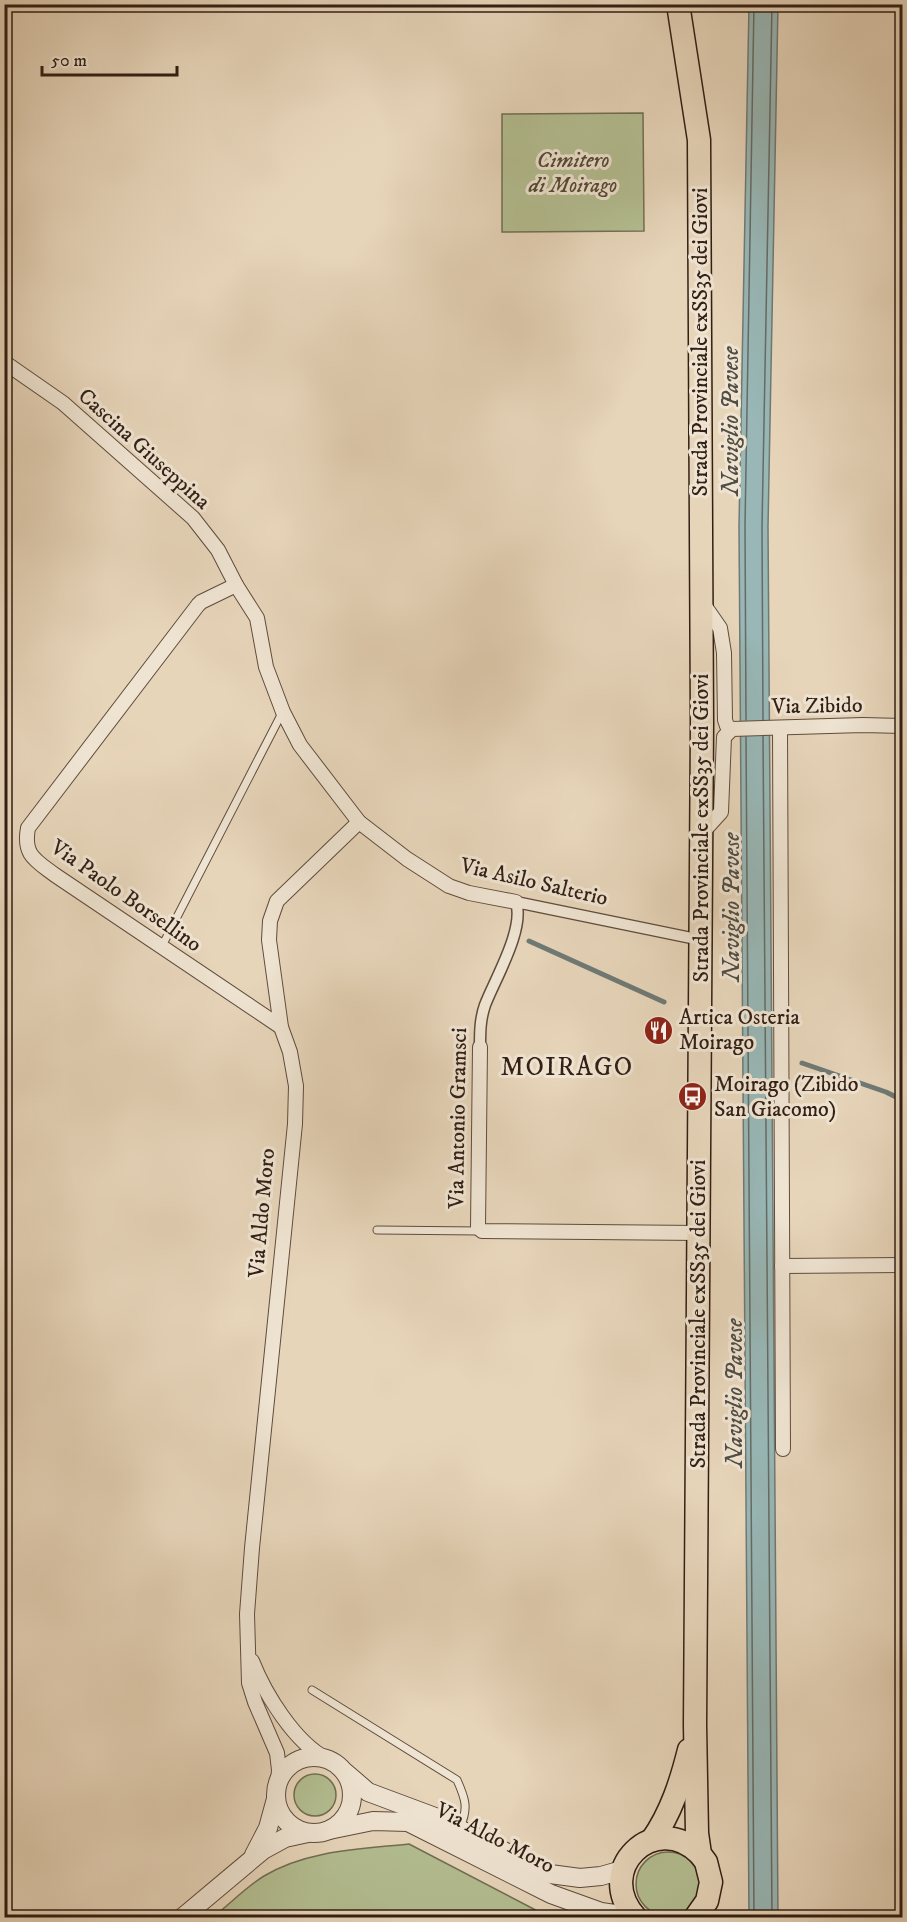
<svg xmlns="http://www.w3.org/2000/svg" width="907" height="1922" font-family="'IM FELL DW Pica',serif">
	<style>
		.green { fill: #b3be91; stroke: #726e53; stroke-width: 1.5 }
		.water { fill: #98b7b6; stroke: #6f7a76; stroke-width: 1.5 }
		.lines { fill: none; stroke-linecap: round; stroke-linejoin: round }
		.shore { stroke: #656b66; stroke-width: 1.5 }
		.stream { stroke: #6f7a76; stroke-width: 5 }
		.service-casing { stroke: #5f4c3e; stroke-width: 9 }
		.pedestrian-casing { stroke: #5f4c3e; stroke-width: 13 }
		.minor-casing { stroke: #5f4c3e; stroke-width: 16 }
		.tertiary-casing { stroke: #5f4c3e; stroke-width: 20 }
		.primary-casing { stroke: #321f15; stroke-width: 25 }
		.service { stroke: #efe4d2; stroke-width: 7 }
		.pedestrian { stroke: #efe4d2; stroke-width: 10 }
		.minor { stroke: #efe4d2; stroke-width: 14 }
		.tertiary { stroke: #efe4d2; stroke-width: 18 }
		.primary { stroke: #e7d5ba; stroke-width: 22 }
		.labels { text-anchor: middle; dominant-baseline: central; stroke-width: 6; stroke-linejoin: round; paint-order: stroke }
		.park-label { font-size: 22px; font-style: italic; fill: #524734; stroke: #efe4d2 }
		.street-label { font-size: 22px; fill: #321f15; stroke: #efe4d2 }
		.poi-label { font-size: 22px; fill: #321f15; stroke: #efe4d2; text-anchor: start }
		.water-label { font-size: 24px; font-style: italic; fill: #514d45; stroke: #efe4d2 }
		.quarter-label { font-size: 26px; letter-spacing: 1.5px; fill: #321f15; stroke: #efe4d2 }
	</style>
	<rect width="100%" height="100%" fill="#e7d5ba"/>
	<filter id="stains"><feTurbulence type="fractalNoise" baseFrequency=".00333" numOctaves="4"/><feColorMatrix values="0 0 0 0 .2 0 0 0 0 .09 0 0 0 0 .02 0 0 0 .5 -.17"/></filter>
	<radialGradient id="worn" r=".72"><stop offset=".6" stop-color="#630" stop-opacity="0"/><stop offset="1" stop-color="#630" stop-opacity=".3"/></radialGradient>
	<!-- green -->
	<g class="green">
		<polygon points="643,113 644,231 502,232 502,114"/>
		<circle cx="315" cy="1795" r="21"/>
		<path d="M409 1844 549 1917H213C230 1904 246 1887 264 1876 307 1850 361 1849 409 1844Z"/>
		<circle cx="668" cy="1884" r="32"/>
	</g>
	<!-- water -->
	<polygon class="water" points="749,5 778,5 768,527 778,1918 749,1917 739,526"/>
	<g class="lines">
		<!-- shore -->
		<g class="shore">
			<polyline points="746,720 745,526 754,4"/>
			<polyline points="763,720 762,527 772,4"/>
			<polyline points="763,736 772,1918"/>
			<polyline points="746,737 754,1918"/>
		</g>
		<!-- stream -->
		<g class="stream">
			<polyline points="529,941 664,1002"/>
			<polyline points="802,1063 886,1092 902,1100"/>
		</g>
		<defs>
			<g id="service">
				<polyline points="161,948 282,713"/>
				<polyline points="377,1230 480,1231"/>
				<path d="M312 1690 457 1780C465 1798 469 1808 460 1827"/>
			</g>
			<path id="pedestrian" d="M480 1047C480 1033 480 1019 485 1005 495 979 525 929 516 902L701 940"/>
			<g id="minor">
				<polyline points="4,362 63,403 193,518 218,550 236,585 257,618 266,667 283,712 300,745 359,822 407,859 449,886 469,893 516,902"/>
				<path d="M236 585 201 602 198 605 28 828C23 855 35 860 55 875L281 1027"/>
				<polyline points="702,602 720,628 724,653 725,720 727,726 732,729"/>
				<polyline points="780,728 783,1449"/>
				<polyline points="701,834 721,812 724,737 732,729 863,725 902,726"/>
				<polyline points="480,1047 478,1227 482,1231 699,1233"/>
				<polyline points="782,1266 902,1265"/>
				<path d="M252 1661C265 1694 295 1743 327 1759"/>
				<polyline points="278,1784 279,1770 277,1753 255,1702 249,1683 247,1614 252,1548 295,1124 296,1086 290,1052 281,1027 269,940 270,921 277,901 359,822"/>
			</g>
			<g id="tertiary">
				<circle cx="314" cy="1795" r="38"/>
				<polyline points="346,1773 368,1792 435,1817 550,1874 580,1878 601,1876 622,1870"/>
				<polyline points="329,1830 373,1821 408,1822 551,1894 601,1912 636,1917"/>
				<polyline points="254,1855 268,1828 276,1799"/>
				<polyline points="182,1918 263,1850 285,1838 308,1833"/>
			</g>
			<g id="primary">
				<polyline points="678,4 699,140 702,724 695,1725 697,1833 700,1854 706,1862 711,1882 707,1901 695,1918"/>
				<path d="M652 1840C671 1813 681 1782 689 1750"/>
				<path d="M636 1918C592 1870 655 1809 700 1854"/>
			</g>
		</defs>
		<!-- service casing -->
		<use href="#service" class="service-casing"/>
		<!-- pedestrian casing -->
		<use href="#pedestrian" class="pedestrian-casing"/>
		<!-- minor casing -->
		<use href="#minor" class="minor-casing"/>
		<!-- tertiary casing -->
		<use href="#tertiary" class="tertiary-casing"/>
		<!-- primary casing -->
		<use href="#primary" class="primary-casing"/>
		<!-- service -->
		<use href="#service" class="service"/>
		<!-- pedestrian -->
		<use href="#pedestrian" class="pedestrian"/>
		<!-- minor -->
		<use href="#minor" class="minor"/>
		<!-- tertiary -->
		<use href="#tertiary" class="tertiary"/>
		<!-- primary -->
		<use href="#primary" class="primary"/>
	</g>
	<!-- icons -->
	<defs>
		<symbol id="restaurant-disc" viewBox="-11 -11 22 22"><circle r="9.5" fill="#8f2418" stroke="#efe4d2"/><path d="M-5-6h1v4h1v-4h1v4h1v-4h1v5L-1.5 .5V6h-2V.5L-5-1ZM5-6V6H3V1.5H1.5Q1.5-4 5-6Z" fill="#fff"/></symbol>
		<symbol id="bus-disc" viewBox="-11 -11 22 22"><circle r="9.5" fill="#8f2418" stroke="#efe4d2"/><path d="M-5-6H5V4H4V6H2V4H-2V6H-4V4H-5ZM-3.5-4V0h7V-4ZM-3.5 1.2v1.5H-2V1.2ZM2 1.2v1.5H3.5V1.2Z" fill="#fff"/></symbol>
	</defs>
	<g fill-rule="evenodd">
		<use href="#restaurant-disc" x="642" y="1014" width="33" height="33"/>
		<use href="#bus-disc" x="676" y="1080" width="33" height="33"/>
	</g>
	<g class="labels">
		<!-- park labels -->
		<g class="park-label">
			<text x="573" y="160">Cimitero<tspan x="573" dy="25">di Moirago</tspan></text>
		</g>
		<!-- street labels -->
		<g class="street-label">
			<text transform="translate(700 342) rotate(-90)">Strada Provinciale exSS35 dei Giovi</text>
			<text transform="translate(144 449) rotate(42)">Cascina Giuseppina</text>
			<text transform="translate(817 706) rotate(-1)">Via Zibido</text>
			<text transform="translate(701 828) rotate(-90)">Strada Provinciale exSS35 dei Giovi</text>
			<text transform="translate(534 882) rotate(13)">Via Asilo Salterio</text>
			<text transform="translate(126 896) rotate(35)">Via Paolo Borsellino</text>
			<text transform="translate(458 1118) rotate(-89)">Via Antonio Gramsci</text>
			<text transform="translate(262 1213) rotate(-85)">Via Aldo Moro</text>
			<text transform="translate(698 1314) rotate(-90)">Strada Provinciale exSS35 dei Giovi</text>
			<text transform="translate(495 1838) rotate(27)">Via Aldo Moro</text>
		</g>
		<!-- poi labels -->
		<g class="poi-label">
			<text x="679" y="1017">Artica Osteria<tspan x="679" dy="25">Moirago</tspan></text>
			<text x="714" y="1084">Moirago (Zibido<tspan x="714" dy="25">San Giacomo)</tspan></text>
		</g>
		<!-- water labels -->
		<g class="water-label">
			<text transform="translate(731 421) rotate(-90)">Naviglio Pavese</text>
			<text transform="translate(732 907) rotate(-90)">Naviglio Pavese</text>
			<text transform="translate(735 1393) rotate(-90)">Naviglio Pavese</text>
		</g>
		<!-- quarter labels -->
		<g class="quarter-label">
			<text x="567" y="1067">MOIRAGO</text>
		</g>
	</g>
	<!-- margin -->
	<rect width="907" height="1922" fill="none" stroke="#e7d5ba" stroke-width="24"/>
	<rect x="6" y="6" width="895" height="1910" fill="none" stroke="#321f15" stroke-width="3"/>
	<rect x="12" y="12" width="883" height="1898" fill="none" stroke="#321f15" stroke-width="1.5"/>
	<!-- scale -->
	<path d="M42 66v9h135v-9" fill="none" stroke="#321f15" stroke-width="3"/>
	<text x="51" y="66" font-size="18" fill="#321f15" stroke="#efe4d2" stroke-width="4.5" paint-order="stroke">50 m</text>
	<rect width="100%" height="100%" filter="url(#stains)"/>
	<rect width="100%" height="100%" fill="url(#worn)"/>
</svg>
